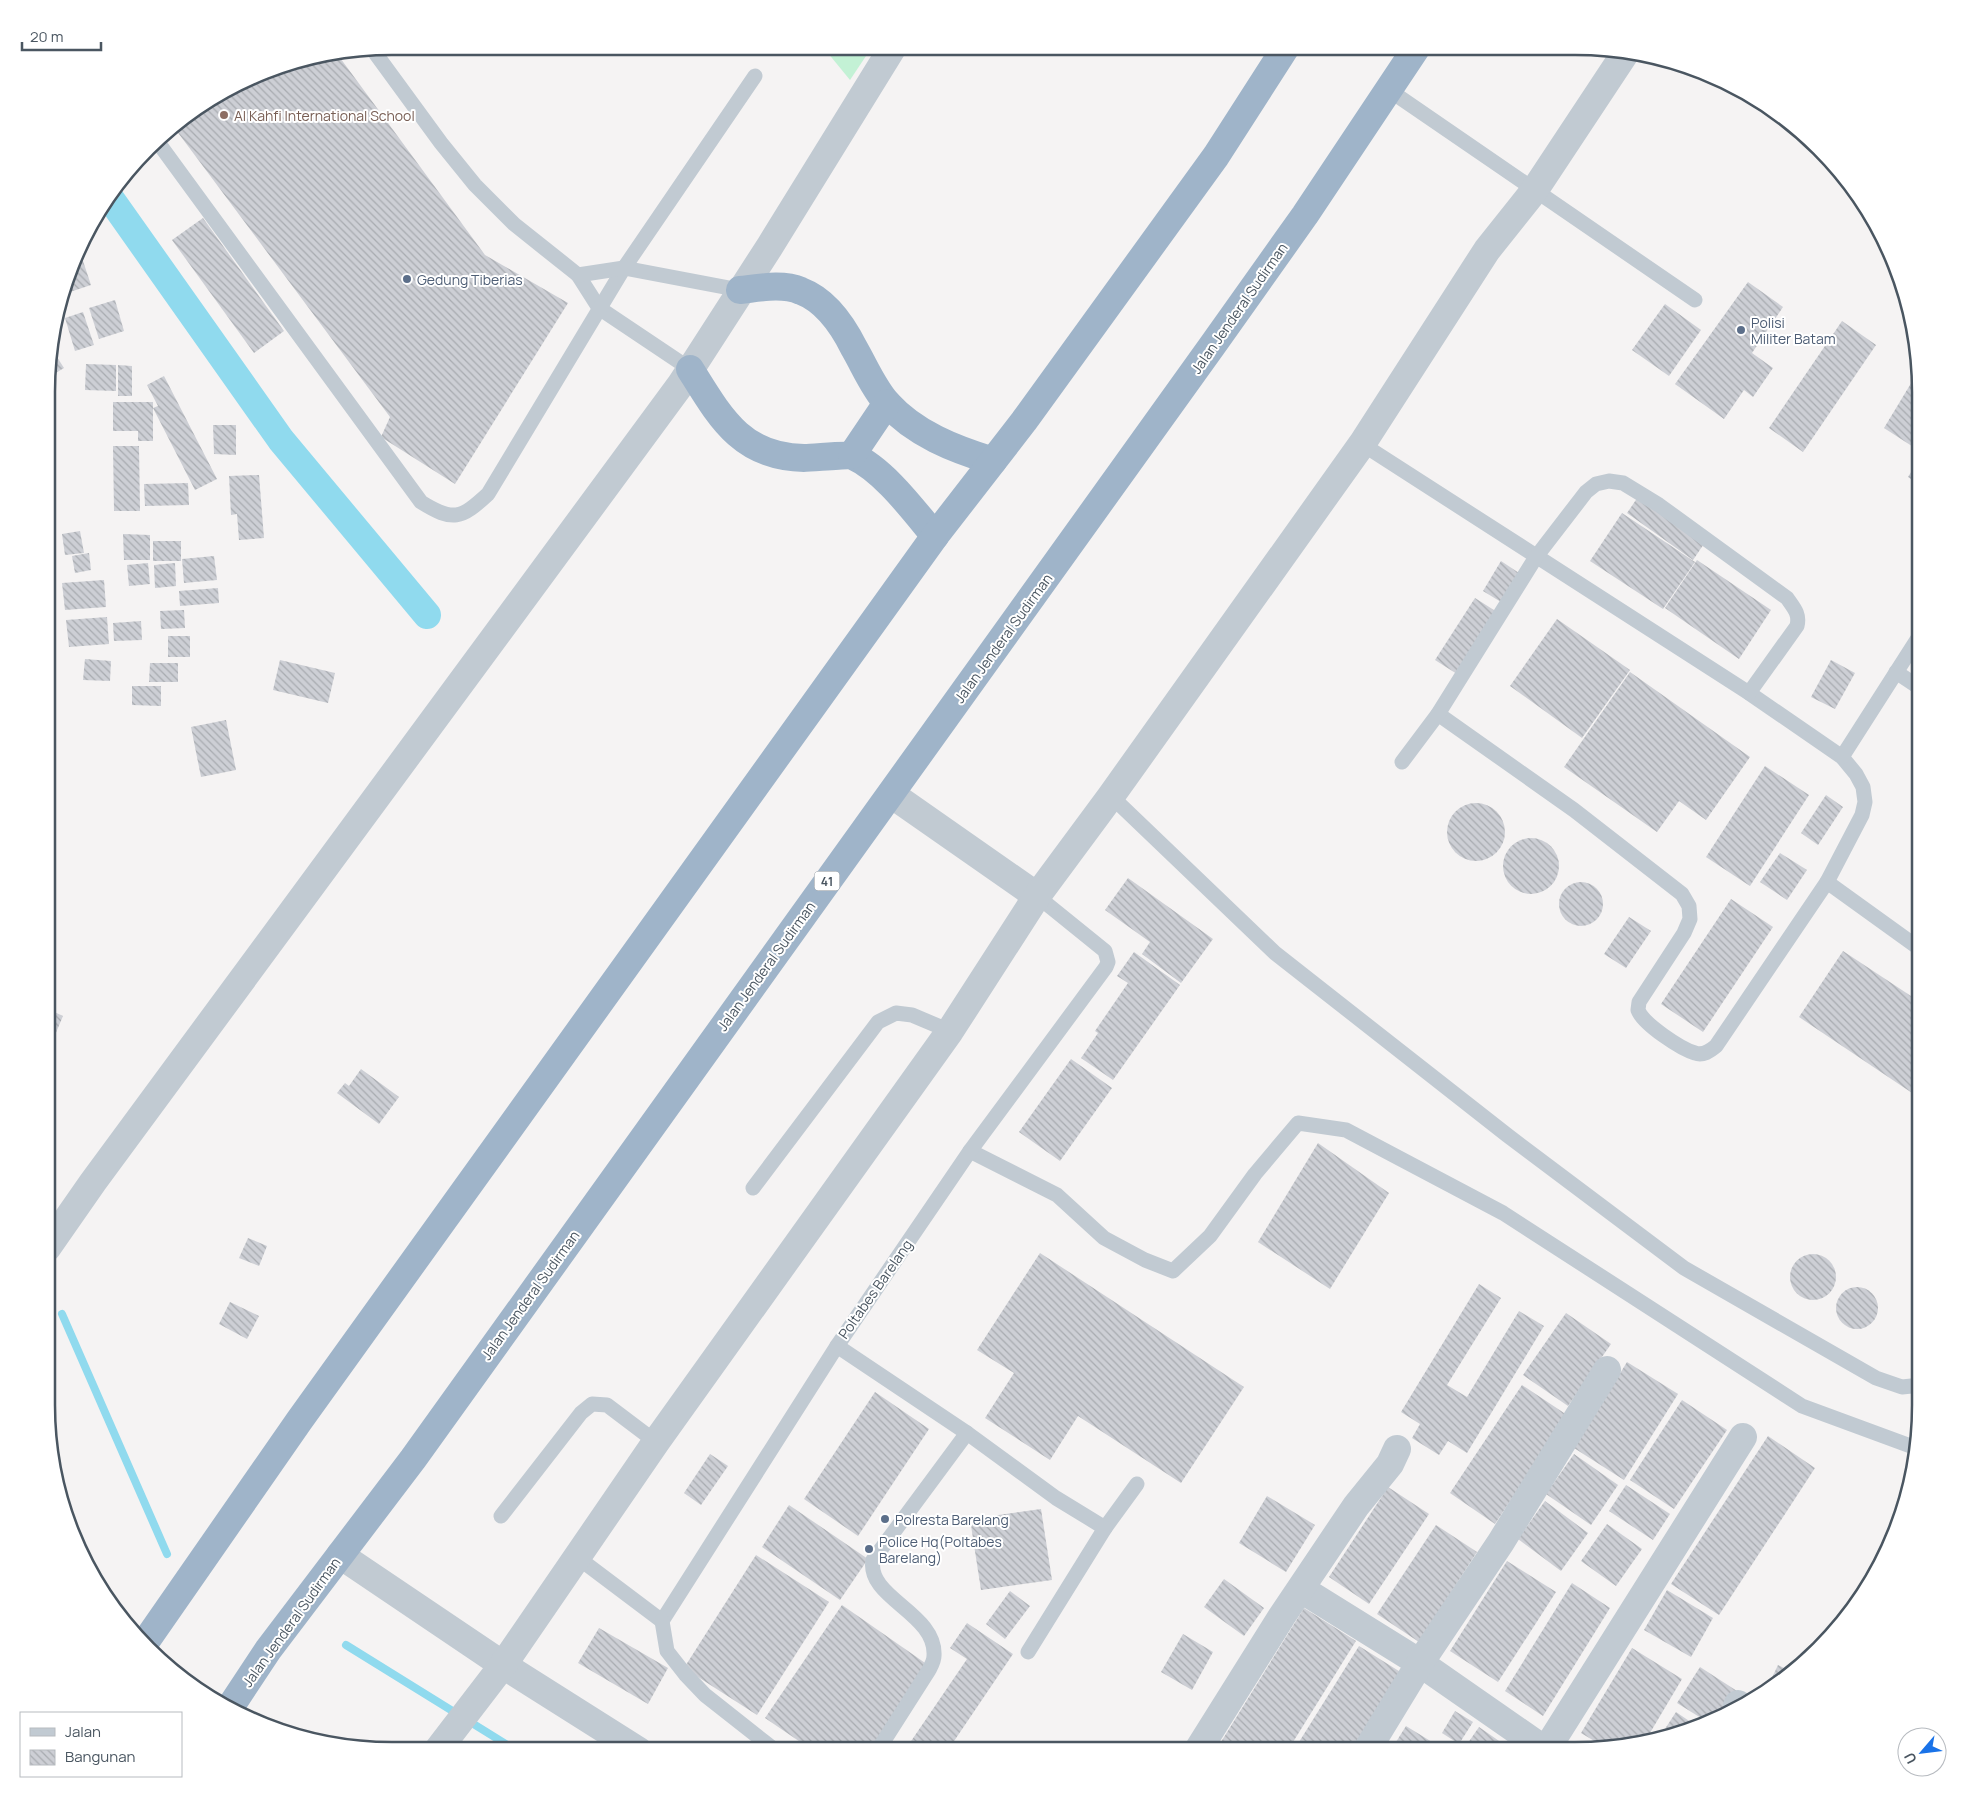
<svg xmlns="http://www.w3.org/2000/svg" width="1967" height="1797" font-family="Manrope,sans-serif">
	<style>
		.park { fill: #c3f1d5 }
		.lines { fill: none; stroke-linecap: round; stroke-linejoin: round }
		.stream { stroke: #90daee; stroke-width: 8 }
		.canal { stroke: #90daee; stroke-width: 28 }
		.building { fill: url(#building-back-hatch) }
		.service { stroke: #c1cad2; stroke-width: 15 }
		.minor { stroke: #c1cad2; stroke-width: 28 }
		.tertiary { stroke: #c1cad2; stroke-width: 28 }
		.trunk { stroke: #9fb4c9; stroke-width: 28 }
		.education-dot { fill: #8d6e63; stroke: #fff; stroke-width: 2 }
		.service-dot { fill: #5c6f8a; stroke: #fff; stroke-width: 2 }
		.labels { text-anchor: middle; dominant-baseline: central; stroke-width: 4; stroke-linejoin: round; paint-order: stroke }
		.shield { fill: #fff; stroke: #808990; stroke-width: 1 }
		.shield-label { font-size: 12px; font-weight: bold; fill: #4a5661 }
		.education-label { font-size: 14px; fill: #785e54; stroke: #fff; text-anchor: start }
		.service-label { font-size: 14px; fill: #4e5e75; stroke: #fff; text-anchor: start }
		.street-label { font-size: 14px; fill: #4a5661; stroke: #fff }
		.rim { fill: none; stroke: #4a5661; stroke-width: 2.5 }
	</style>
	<defs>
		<pattern id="building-back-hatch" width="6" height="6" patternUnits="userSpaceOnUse" patternTransform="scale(1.25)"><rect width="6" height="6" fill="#cdcfd5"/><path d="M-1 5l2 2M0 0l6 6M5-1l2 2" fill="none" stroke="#a8abb0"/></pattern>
	</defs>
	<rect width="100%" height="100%" fill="#f5f3f3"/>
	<!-- park -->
	<polygon class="park" points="823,47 872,47 850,80"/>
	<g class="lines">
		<!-- stream -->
		<g class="stream">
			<polyline points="62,1314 167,1554"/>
			<polyline points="346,1645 517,1751"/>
		</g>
		<!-- canal -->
		<polyline class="canal" points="110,198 281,440 427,615"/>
	</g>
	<!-- building -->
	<g class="building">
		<polygon points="338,55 485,255 568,303 455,484 381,437 390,417 173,126 220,92 281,65"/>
		<polygon points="203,218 284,331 254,353 172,240"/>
		<polygon points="80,252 91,285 61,295 65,281 77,253"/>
		<polygon points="1748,282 1783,307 1752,353 1773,368 1753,397 1744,390 1724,419 1675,384"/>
		<polygon points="115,300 124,331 99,339 89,308"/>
		<polygon points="1665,304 1701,330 1669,376 1632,350"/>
		<polygon points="83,312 94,345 75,351 65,318"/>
		<polygon points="1842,321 1876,345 1803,452 1769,428"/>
		<polygon points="55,354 64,368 49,377 49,358"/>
		<polygon points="86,364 116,365 116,391 85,390"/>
		<polygon points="118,365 132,366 132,396 118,396"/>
		<polygon points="1916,375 1920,378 1920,447 1918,450 1884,428"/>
		<polygon points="164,376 217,479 195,490 153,408 153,441 138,441 138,431 113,431 113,402 153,402 153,408 158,406 147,385"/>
		<polygon points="49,418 53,418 55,455 49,456"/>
		<polygon points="213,425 236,425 236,455 214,454"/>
		<polygon points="113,446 139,446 140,511 114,511"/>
		<polygon points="1920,458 1920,485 1908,477"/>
		<polygon points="49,465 52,465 54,489 49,489"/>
		<polygon points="259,475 264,538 239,540 237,514 231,515 229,476"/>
		<polygon points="188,483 189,505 145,506 144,484"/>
		<polygon points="1640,494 1706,541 1693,560 1627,513"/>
		<polygon points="1622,513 1695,562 1663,609 1590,561"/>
		<polygon points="80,531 84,553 65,555 62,534"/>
		<polygon points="123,534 150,535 150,560 124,560"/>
		<rect x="153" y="541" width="28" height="20"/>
		<polygon points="89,553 91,570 75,573 72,556"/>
		<polygon points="214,556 217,580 184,583 182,559"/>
		<polygon points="1697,560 1771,610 1739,659 1665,608"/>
		<polygon points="1501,561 1519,573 1501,602 1483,591"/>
		<polygon points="148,563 150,584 129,586 127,565"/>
		<polygon points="175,563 176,586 155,588 154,565"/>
		<polygon points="104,580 106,607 65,610 62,583"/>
		<polygon points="218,588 219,603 180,606 179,591"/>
		<polygon points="1475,598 1497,612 1457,674 1435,660"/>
		<polygon points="184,610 185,628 161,629 160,611"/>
		<polygon points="107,617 109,644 69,647 66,620"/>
		<polygon points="1557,619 1630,670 1582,738 1510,686"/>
		<polygon points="141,621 142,640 114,641 113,623"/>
		<rect x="168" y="636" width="22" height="21"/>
		<polygon points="85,659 111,661 110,681 83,680"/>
		<polygon points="280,660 335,673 328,703 273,690"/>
		<polygon points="1831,660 1855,673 1835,709 1811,697"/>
		<polygon points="150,663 178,663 178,682 149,682"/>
		<polygon points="1630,672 1750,757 1706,820 1679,801 1657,832 1564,767"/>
		<polygon points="132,686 161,686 161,706 132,705"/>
		<polygon points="226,720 236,770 201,777 191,727"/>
		<polygon points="1765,766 1809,795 1750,886 1706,857"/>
		<polygon points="1826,795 1843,807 1818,845 1801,833"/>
		<circle cx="1476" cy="832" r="29"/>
		<circle cx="1531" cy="866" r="28"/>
		<polygon points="1780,853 1807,870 1787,900 1760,882"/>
		<polygon points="1128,878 1213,939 1181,983 1142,954 1150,942 1105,910"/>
		<circle cx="1581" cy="904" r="22"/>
		<polygon points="1731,899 1773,927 1703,1032 1661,1004"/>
		<polygon points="1629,917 1651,931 1626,968 1604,954"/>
		<polygon points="1843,951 1920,1002 1921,1099 1799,1017"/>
		<polygon points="1134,952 1180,985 1113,1080 1081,1058 1098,1033 1095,1031 1128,983 1117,976"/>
		<polygon points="48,1009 63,1016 52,1042 48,1040"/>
		<polygon points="1071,1059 1112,1088 1060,1161 1019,1132"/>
		<polygon points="361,1069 399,1097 379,1124 337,1093 345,1083 349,1086"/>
		<polygon points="48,1132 56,1135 48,1157"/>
		<polygon points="1318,1143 1389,1193 1330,1289 1258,1242"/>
		<polygon points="248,1238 267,1246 259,1266 239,1258"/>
		<polygon points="1040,1253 1244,1387 1181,1483 1078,1416 1050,1460 985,1418 1014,1373 977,1350"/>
		<circle cx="1813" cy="1277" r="23"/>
		<polygon points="1479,1284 1501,1298 1447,1385 1467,1397 1519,1311 1544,1326 1467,1453 1448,1441 1439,1455 1412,1438 1420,1424 1401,1412"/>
		<circle cx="1857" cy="1308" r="21"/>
		<polygon points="230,1302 259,1316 247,1339 219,1324"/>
		<polygon points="1566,1313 1611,1344 1568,1406 1523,1375"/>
		<polygon points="1627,1362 1678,1394 1624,1480 1574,1448"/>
		<polygon points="1522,1385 1567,1415 1495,1524 1450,1493"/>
		<polygon points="875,1392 929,1429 858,1536 804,1499"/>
		<polygon points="1682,1400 1727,1430 1674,1509 1630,1480"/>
		<polygon points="1768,1436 1815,1468 1719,1615 1671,1584"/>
		<polygon points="710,1454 728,1466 701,1505 684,1493"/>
		<polygon points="1574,1454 1618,1485 1591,1525 1546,1494"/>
		<polygon points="1626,1485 1670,1514 1653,1540 1609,1511"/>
		<polygon points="1388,1487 1429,1514 1369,1604 1329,1577"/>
		<polygon points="1267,1496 1315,1525 1286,1572 1239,1543"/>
		<polygon points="1545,1501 1588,1533 1561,1571 1518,1539"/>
		<polygon points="789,1505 868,1559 840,1600 762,1547"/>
		<polygon points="1041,1509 1052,1580 981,1590 970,1519"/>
		<polygon points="1607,1524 1642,1549 1616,1586 1581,1561"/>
		<polygon points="1436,1525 1477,1552 1419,1642 1377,1614"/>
		<polygon points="756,1555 829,1602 757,1715 684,1668"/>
		<polygon points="1507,1561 1556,1592 1498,1682 1450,1651"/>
		<polygon points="1224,1579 1264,1608 1244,1636 1204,1607"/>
		<polygon points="1572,1583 1610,1608 1543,1716 1505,1691"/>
		<polygon points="1667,1590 1713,1618 1691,1657 1644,1630"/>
		<polygon points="1010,1591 1030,1606 1005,1639 986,1624"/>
		<polygon points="842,1605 928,1665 870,1750 812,1750 765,1718"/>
		<polygon points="1304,1608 1356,1641 1288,1750 1216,1750"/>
		<polygon points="967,1623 1013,1654 948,1750 905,1750 967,1659 950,1648"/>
		<polygon points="599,1628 668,1668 648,1704 578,1663"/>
		<polygon points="1183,1634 1213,1652 1192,1690 1161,1672"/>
		<polygon points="1359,1646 1402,1673 1354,1750 1294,1750"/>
		<polygon points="1632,1648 1682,1679 1647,1738 1606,1748 1581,1733"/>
		<polygon points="1778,1665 1792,1672 1768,1686"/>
		<polygon points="1700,1667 1737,1691 1721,1715 1709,1723 1677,1703"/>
		<polygon points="1455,1711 1473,1722 1459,1744 1442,1733"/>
		<polygon points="1676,1712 1698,1727 1661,1735"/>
		<polygon points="1406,1726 1445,1750 1391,1750"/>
		<polygon points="1479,1727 1512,1750 1463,1750"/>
		<polygon points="1120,1745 1130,1750 1118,1750"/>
	</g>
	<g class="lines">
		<!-- service -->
		<g class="service">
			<polyline points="373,50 441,143 475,185 514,224 578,275 599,308 690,369"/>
			<polyline points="1389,90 1695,300"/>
			<path d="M157 141 421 502C453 522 461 519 488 494L624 268 755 76"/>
			<polyline points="578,275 624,268 740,290"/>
			<path d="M1362 444 1749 693 1842 757 1856 774 1863 787 1865 802 1862 815 1827 882 1716 1046C1710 1051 1703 1056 1695 1053 1681 1049 1643 1024 1638 1010 1638 1009 1639 1003 1639 1002L1684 933 1690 919 1689 906 1682 894 1574 810 1438 714"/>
			<polyline points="1896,672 1920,688"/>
			<polyline points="1842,757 1920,635"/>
			<path d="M1402 762 1438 714 1536 557 1586 492 1596 484 1609 481 1623 483 1659 505 1787 598C1794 608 1800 614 1797 626L1749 693"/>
			<polyline points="1111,796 1275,953 1507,1135 1684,1268 1876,1378 1902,1387 1921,1385"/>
			<polyline points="1827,882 1920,949"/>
			<polyline points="970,1151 1057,1195 1104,1238 1145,1260 1173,1271 1210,1236 1255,1174 1298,1123 1346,1130 1503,1213 1802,1406 1916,1448"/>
			<polyline points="753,1188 878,1022 896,1013 912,1015 950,1031"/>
			<polyline points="837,1346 967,1433 1056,1498 1105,1528 1137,1484"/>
			<polyline points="501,1516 581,1413 592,1404 607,1405 656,1442"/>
			<polyline points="577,1557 662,1621 837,1346 970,1151 1106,967 1108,962 1105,951 1037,896"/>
			<polyline points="662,1621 667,1651 685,1674 705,1695 776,1751"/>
			<polyline points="1028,1652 1105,1528"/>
			<path d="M878 1750 929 1670C931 1666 934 1661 934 1656 937 1613 866 1598 873 1560L967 1433"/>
		</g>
		<!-- minor -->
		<g class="minor">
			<polyline points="340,1555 503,1665 639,1751"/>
			<polyline points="1301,1589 1420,1663 1545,1750"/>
			<polyline points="1737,1706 1738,1704"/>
			<polyline points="1198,1750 1282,1616 1356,1506 1390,1464 1397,1449"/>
			<polyline points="1367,1750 1420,1663 1501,1542 1607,1370"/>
			<polyline points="1546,1750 1743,1437"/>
		</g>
		<!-- tertiary -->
		<g class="tertiary">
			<polyline points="891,794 1037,896"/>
			<polyline points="47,1248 93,1182 681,384 770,246 893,47"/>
			<polyline points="437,1751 503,1665 656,1442 950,1031 1037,896 1111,796 1362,444 1487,250 1534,191 1626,52"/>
		</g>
		<!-- trunk -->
		<g class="trunk">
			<path d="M740 290C759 288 782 283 801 291 825 300 843 326 854 348 865 367 873 387 887 403 915 434 954 449 993 461"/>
			<path d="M690 369C720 417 741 457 804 458 814 458 847 454 853 456 884 470 914 511 935 536"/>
			<polyline points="852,455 887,403"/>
			<polyline points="144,1644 299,1421 935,536 1024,421 1216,156 1286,47"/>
			<polyline points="229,1709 268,1650 413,1459 1212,346 1305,215 1417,47"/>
		</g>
	</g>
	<!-- markers -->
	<circle class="education-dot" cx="224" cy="115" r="5"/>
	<g class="service-dot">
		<circle cx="407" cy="279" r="5"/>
		<circle cx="1741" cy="330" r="5"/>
		<circle cx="885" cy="1519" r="5"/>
		<circle cx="869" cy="1549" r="5"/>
	</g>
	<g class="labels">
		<!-- shield labels -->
		<rect class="shield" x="814.5" y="871.5" width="25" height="19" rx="4"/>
		<g class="shield-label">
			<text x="827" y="881">41</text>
		</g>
		<!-- education labels -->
		<g class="education-label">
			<text x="234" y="115">Al Kahfi International School</text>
		</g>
		<!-- service labels -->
		<g class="service-label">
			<text x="417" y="279">Gedung Tiberias</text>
			<text x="1751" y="322">Polisi<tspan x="1751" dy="16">Militer Batam</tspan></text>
			<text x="895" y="1519">Polresta Barelang</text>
			<text x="879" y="1541">Police Hq(Poltabes<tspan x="879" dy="16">Barelang)</tspan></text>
		</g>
		<!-- street labels -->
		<g class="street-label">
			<text transform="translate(1239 308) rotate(-55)">Jalan Jenderal Sudirman</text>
			<text transform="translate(1003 638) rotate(-54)">Jalan Jenderal Sudirman</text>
			<text transform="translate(766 966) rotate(-54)">Jalan Jenderal Sudirman</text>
			<text transform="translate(875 1289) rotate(-55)">Poltabes Barelang</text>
			<text transform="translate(530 1295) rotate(-54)">Jalan Jenderal Sudirman</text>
			<text transform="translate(291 1622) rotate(-54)">Jalan Jenderal Sudirman</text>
		</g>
	</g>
	<!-- crop -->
	<path d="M0 0H1967V1797H0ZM392 55H1575A337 337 0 0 1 1912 392V1405A337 337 0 0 1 1575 1742H392A337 337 0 0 1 55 1405V392A337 337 0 0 1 392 55Z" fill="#fff" fill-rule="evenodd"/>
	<path class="rim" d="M392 55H1575A337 337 0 0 1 1912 392V1405A337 337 0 0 1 1575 1742H392A337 337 0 0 1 55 1405V392A337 337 0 0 1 392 55Z"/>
	<!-- legend -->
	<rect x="20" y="1712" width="162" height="65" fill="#ffffff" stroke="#b7bbc0"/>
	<rect x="30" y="1728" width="25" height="8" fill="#c1cad2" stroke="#b7bbc0"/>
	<text x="65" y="1737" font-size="15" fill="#4a5661">Jalan</text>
	<rect x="30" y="1750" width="25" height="15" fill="url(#building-back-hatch)" stroke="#b7bbc0"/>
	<text x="65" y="1762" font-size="15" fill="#4a5661">Bangunan</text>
	<!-- north arrow -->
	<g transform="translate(1922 1752) rotate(242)"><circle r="24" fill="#ffffff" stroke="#b7bbc0"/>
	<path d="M0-4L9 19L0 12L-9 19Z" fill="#1a73e8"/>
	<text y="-8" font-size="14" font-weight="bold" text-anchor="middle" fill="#4a5661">U</text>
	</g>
	<!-- scale -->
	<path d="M22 42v8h79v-8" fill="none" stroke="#4a5661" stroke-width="2.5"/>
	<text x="30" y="42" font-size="15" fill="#4a5661" stroke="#ffffff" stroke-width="4" paint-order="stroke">20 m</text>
</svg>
